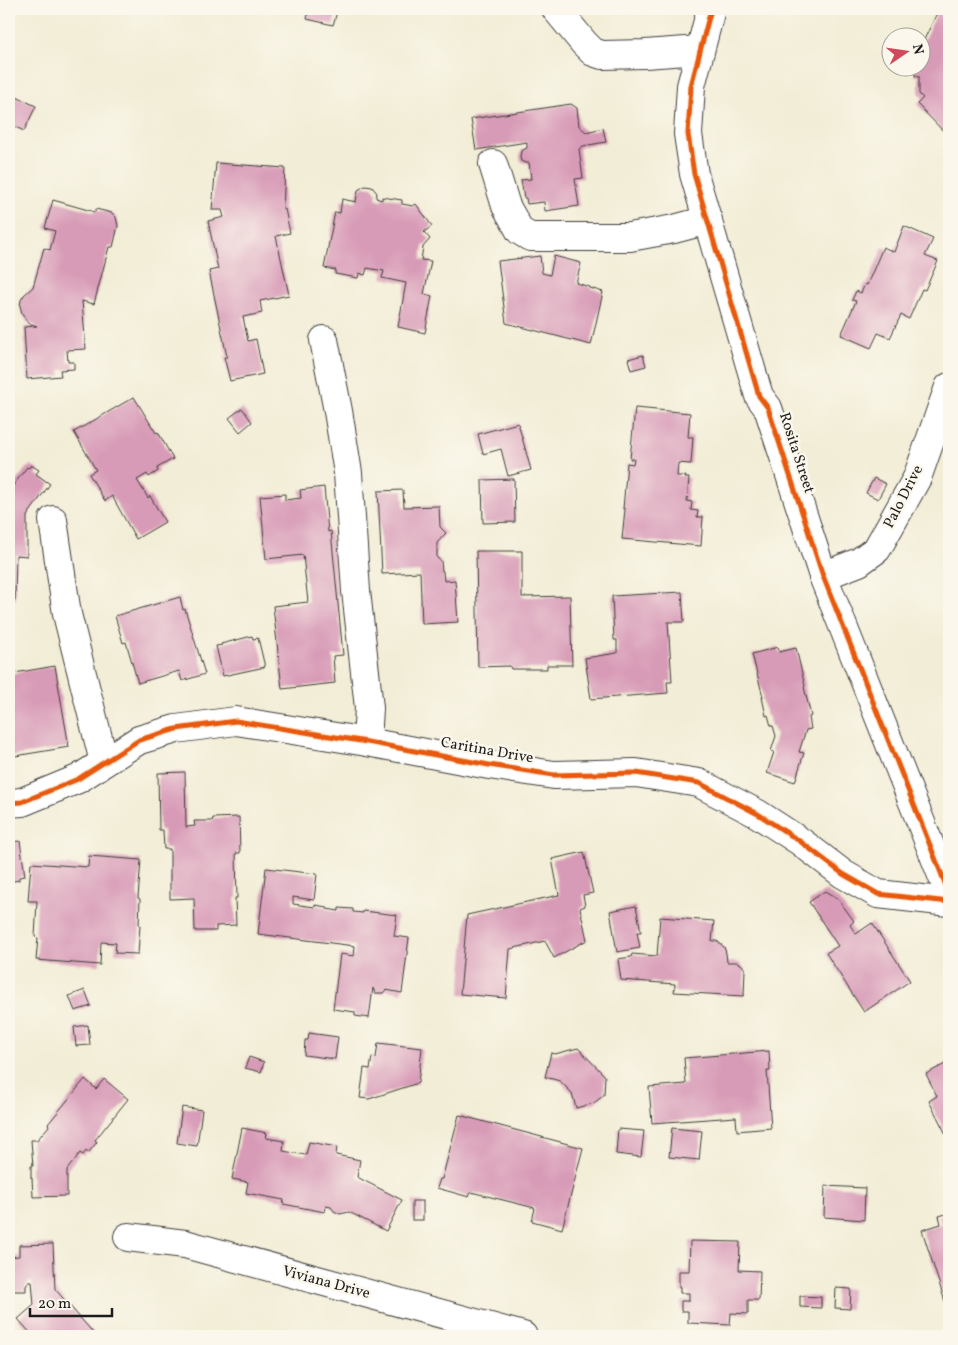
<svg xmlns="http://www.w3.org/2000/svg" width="958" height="1345" font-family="Vollkorn,serif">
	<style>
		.building { fill: #d89bb7 }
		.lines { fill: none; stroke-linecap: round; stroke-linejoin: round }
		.minor-casing { stroke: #3c3b38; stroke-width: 30 }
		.minor { stroke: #fff; stroke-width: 28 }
		.cycleway-casing { stroke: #fbf7ec; stroke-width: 8 }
		.cycleway { stroke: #e8590c; stroke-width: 5 }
		.labels { text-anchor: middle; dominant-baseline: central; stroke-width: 5; stroke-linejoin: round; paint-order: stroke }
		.street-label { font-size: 15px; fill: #1c1c1c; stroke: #fbf7ec }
	</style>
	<rect width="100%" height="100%" fill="#fbf7ec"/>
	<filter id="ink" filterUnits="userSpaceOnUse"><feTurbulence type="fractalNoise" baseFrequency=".02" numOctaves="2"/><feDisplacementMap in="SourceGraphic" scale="10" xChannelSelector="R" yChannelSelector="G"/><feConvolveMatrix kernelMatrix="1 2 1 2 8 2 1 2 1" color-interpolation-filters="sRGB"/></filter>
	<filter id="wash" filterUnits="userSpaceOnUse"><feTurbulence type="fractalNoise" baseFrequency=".0096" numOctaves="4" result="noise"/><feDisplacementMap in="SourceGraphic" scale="20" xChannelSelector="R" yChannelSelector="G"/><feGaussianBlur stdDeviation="1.12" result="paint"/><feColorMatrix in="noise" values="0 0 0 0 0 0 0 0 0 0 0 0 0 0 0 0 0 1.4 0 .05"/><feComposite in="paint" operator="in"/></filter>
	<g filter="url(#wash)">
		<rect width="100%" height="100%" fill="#f2edd6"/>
		<g id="blocks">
			<!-- building -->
			<g class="building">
				<polygon points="309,9 338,9 333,25 307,19"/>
				<polygon points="939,9 949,9 949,137 917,104 923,98 919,94 919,76 915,76 915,68 920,68 920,48"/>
				<polygon points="10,94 36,106 24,131 9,124 9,98"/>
				<polygon points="571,104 577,108 579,126 586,132 603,128 606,142 583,146 579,149 583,178 575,179 579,206 545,211 544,202 527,204 526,198 524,198 521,180 531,179 529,163 525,163 521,161 520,157 521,151 527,148 527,142 476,150 471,119"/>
				<polygon points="216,163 285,168 283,210 285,209 290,233 276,236 289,295 260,301 262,313 243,317 248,341 256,339 263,374 230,381 224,357 227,357 209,271 218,269 208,221 224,217 222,210 212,210"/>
				<polygon points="365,186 372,187 377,193 376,198 382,200 382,197 402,200 402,204 413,206 416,204 432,226 424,232 430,239 423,247 421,260 431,261 424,294 432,296 425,333 398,327 406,283 382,278 384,271 367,268 365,275 359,273 358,278 335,274 336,270 324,268 335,212 340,213 342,199 356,202 358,190"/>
				<polygon points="53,200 95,212 96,209 112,213 116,217 118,226 113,247 109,247 94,304 82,301 86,349 67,350 68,362 74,362 74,369 60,370 61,376 27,379 24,327 37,326 31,324 27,322 22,313 20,306 21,300 24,295 33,287 44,248 50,250 55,231 45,228"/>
				<polygon points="904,226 933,239 925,256 938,261 925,290 922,289 909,319 901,315 890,338 878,333 871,348 841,335 856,301 852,300 856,291 861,293 865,284 867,285 883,247 894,252"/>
				<polygon points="540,256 542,273 550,275 554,256 581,263 576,283 590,287 590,288 603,292 591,345 506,323 498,261"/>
				<polygon points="643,355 646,366 631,370 628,359"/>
				<polygon points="134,397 156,433 158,432 173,459 157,468 158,471 149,477 147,474 137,480 148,498 150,496 165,522 136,539 112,496 105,501 89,474 96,470 74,432"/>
				<polygon points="242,408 252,422 240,432 229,418"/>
				<polygon points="635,408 690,413 688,437 693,437 691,464 678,463 677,476 686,476 685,478 689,478 687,501 692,502 691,510 698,511 697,517 703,517 701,546 622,539 625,509 623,509 627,463 633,464 634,459 630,459"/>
				<polygon points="518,423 531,470 508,476 501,449 483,454 478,434"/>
				<polygon points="31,465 39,470 36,474 50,484 27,516 27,556 16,555 15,600 9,600 9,491 27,467 29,468"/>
				<polygon points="874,478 886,484 878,499 866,493"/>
				<polygon points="514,479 515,522 483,523 482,480"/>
				<polygon points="324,487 328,532 331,531 343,655 333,656 335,683 282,689 273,606 308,602 303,555 266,559 260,496 285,494 285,500 301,498 300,490"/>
				<polygon points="403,490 404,507 439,506 440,527 446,533 437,543 437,558 441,561 442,571 443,571 444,581 455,580 458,622 422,624 420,572 382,574 378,491"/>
				<polygon points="476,551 522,551 522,597 570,596 572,665 547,665 547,669 511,669 510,666 478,667"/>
				<polygon points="682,592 684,622 668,622 672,682 667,682 668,693 591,699 585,658 617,653 617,640 614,640 612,596"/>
				<polygon points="180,597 183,610 185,609 205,674 182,681 179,671 138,683 126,642 123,643 115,616"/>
				<polygon points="252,636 253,639 258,638 265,667 223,676 216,646 222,645 221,644"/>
				<polygon points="778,647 779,652 796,648 805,686 804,687 811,716 809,717 811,729 806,730 799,752 804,753 795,782 767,773 774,752 771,751 776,736 773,726 771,726 768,715 766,716 762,697 763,697 752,654"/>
				<polygon points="55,666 69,747 9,757 9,674"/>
				<polygon points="185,772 186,827 195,826 194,821 212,821 213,818 239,817 240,853 236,853 237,898 235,898 236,925 216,926 216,931 195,931 194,898 170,899 170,849 164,849 163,830 159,830 158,773"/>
				<polygon points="20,841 25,876 19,877 19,880 9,882 9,842"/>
				<polygon points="584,852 593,893 583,895 585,906 580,908 587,940 554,958 545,941 510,949 506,998 460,994 467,915 559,895 552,859"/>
				<polygon points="89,856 141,860 138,898 140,899 139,925 140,925 138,954 115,953 116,943 101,942 100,965 36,960 38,938 35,937 37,901 28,901 31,863 88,867"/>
				<polygon points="266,868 317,874 314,900 293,897 293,904 315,907 315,905 327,907 327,909 339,911 339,908 353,909 353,912 363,913 363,911 397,915 394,936 409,938 402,993 386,990 383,993 375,993 373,988 369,1018 355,1016 355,1012 333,1009 340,954 354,956 355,946 258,934"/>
				<polygon points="825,891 838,899 854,921 850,925 856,934 872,923 910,981 864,1012 826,953 838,946 809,902"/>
				<polygon points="636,906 641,932 637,932 640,948 617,952 610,911"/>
				<polygon points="660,917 714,921 712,941 717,941 724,947 726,953 727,962 737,962 741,964 745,969 744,995 743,996 674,992 675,984 621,980 618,959 631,957 632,954 657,956"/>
				<polygon points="85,990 91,1006 75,1011 69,996"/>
				<polygon points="88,1025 90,1045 76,1046 74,1027"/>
				<polygon points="309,1033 338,1037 335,1059 304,1055 305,1040 308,1040"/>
				<polygon points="378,1043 422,1048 418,1083 369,1099 360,1098 364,1068 370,1069 372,1057 376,1058"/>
				<polygon points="578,1048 605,1076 604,1095 594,1103 576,1108 572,1093 560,1081 545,1077 551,1053 555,1054"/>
				<polygon points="769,1051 770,1071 767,1071 771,1128 737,1131 736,1117 652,1123 649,1087 686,1084 684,1058"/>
				<polygon points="249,1057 264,1062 261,1072 245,1068"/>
				<polygon points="949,1062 949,1140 929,1101 937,1096 926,1074"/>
				<polygon points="85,1079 96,1089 104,1079 128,1099 95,1140 97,1142 88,1153 86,1151 83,1155 80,1153 67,1170 67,1196 33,1197 32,1178 31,1178 31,1166 33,1166 31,1140 37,1140 49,1126 48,1124"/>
				<polygon points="182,1107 202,1110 197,1146 177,1143"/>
				<polygon points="459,1115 583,1148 562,1229 532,1221 535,1208 471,1192 469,1197 437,1188 440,1179 442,1179"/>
				<polygon points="242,1128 267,1133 266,1138 284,1141 283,1151 306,1155 309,1142 337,1147 336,1155 360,1160 357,1177 402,1200 386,1231 349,1212 340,1214 334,1211 331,1207 326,1206 325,1212 283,1204 284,1200 246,1193 248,1182 232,1179"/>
				<polygon points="672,1128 702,1131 699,1160 669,1157"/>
				<polygon points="618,1129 644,1131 641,1157 616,1154"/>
				<polygon points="825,1186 865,1188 864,1220 824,1217"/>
				<rect x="412" y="1201" width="11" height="19"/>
				<polygon points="949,1213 949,1314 922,1230 941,1224 939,1216"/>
				<polygon points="690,1241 740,1242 739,1270 760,1271 759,1300 748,1300 748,1314 731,1313 730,1325 688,1323 688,1311 681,1311 681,1301 689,1301 689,1293 680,1293 680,1287 679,1287 679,1271 689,1271"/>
				<polygon points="53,1244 55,1289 96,1336 33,1336 18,1319 34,1305 32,1282 29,1282 26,1286 26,1291 9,1291 9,1257 19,1256 19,1245"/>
				<polygon points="836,1288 851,1289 850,1309 835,1308"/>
				<polygon points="800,1296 821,1297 821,1308 800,1307"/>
			</g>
		</g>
	</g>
	<g filter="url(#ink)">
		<use href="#blocks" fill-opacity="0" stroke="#3c3b38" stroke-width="1"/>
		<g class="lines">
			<defs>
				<g id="minor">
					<polyline points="556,9 584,43 593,52 602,55 645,54 700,50"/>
					<polyline points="711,9 691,86 688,134 694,174 759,396 768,408 823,576 949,893"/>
					<polyline points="493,164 506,206 520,231 530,237 630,237 674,229 708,220"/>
					<polyline points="324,340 338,411 348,473 356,591 369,708 367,742"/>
					<polyline points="53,520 67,614 104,762"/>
					<polyline points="823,576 859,562 877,549 917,478 949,387"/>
					<polyline points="9,803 22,802 78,779 139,740 176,729 236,721 367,742 489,765 554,775 636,773 699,783 758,814 801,842 843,874 878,894 949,902"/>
					<polyline points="128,1237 185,1244 523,1336"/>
				</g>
			</defs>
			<!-- minor casing -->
			<use href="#minor" class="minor-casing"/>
			<!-- minor -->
			<use href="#minor" class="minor"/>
			<defs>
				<g id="cycleway">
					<polyline points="711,9 691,86 688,134 694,174 759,396 768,408 823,576 949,893"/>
					<polyline points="9,803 22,802 78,779 139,740 176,729 236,721 367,742 489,765 554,775 636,773 699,783 758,814 801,842 843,874 878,894 949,902"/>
				</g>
			</defs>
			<!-- cycleway casing -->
			<use href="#cycleway" class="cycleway-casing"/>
			<!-- cycleway -->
			<use href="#cycleway" class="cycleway"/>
		</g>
	</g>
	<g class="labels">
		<!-- street labels -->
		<g class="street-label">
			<text transform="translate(796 453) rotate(72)">Rosita Street</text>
			<text transform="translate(904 497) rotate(-63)">Palo Drive</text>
			<text transform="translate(487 751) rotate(10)">Caritina Drive</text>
			<text transform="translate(326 1283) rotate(15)">Viviana Drive</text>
		</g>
	</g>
	<!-- margin -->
	<rect width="958" height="1345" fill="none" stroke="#fbf7ec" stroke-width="30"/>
	<!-- north arrow -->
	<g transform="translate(906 52) rotate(77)"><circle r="24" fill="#fbf7ec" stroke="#a29f99"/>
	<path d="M0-4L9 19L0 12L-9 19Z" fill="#d1495b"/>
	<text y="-8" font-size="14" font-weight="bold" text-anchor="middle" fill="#1c1c1c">N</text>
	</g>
	<!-- scale -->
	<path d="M30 1308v8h82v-8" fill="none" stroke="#1c1c1c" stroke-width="2.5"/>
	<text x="38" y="1308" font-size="15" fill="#1c1c1c" stroke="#fbf7ec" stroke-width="4" paint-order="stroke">20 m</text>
</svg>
